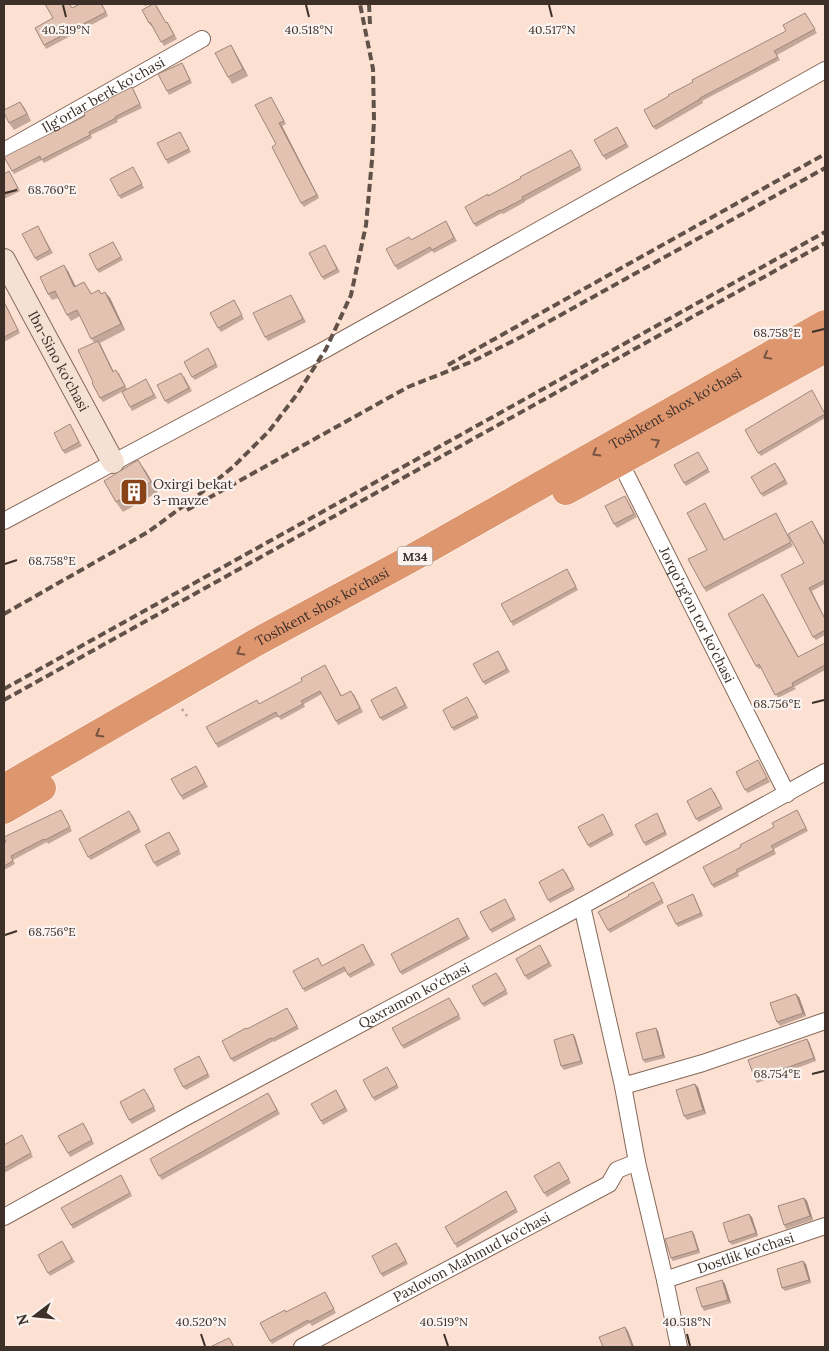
<svg xmlns="http://www.w3.org/2000/svg" width="829" height="1351" font-family="Lora,serif">
	<style>
		.lines { fill: none; stroke-linecap: round; stroke-linejoin: round }
		.street-casing { stroke: #856858; stroke-width: 18 }
		.secondary-casing { stroke: #856858; stroke-width: 24 }
		.highway-casing { stroke: #fff; stroke-width: 29 }
		.path { stroke: #b59f94; stroke-width: 2.5; stroke-dasharray: 2.5 4; stroke-linecap: butt }
		.street { stroke: #fff; stroke-width: 16 }
		.secondary { stroke: #f5e0d4; stroke-width: 22 }
		.highway { stroke: #de966f; stroke-width: 28 }
		.rail { stroke: #615149; stroke-width: 4; stroke-dasharray: 8 4; stroke-linecap: butt }
		.wall { fill: #c3a798 }
		.shaded-wall { fill: #9f887c }
		.building { fill: #e3c2b1; stroke: #9f887c }
		.oneway { stroke: #755442 }
		.ticks { fill: none; stroke: #3d3029; stroke-width: 2 }
		.labels { text-anchor: middle; dominant-baseline: central; stroke-width: 4.5; stroke-linejoin: round; paint-order: stroke }
		.shield { fill: #faf3ef; stroke: #766a64; stroke-width: 1 }
		.shield-label { font-size: 12px; font-weight: bold; fill: #3d3029 }
		.street-label { font-size: 14px; fill: #3d3029; stroke: #faf3ef }
		.poi-label { font-size: 14px; fill: #3d3029; stroke: #faf3ef; text-anchor: start }
		.ticks-label { font-size: 12px; text-anchor: middle; fill: #3d3029; stroke: #faf3ef; stroke-width: 4.5; stroke-linejoin: round; paint-order: stroke }
	</style>
	<rect width="100%" height="100%" fill="#fce1d3"/>
	<g class="lines">
		<defs>
			<g id="street">
				<path id="s1" d="M4 151 202 39"/>
				<path id="s2" d="M620 462 787 794"/>
				<polyline points="4,521 326,349 825,70"/>
				<polyline points="582,906 623,1086 637,1162 665,1280 679,1347"/>
				<polyline points="623,1086 703,1063 825,1021"/>
				<path id="s3" d="M4 1217 186 1117 582 906 825 772"/>
				<path id="s4" d="M665 1280 825 1226"/>
				<path id="s5" d="M302 1347 609 1184 617 1170 637 1162"/>
			</g>
			<g id="secondary">
				<path id="s6" d="M4 260 113 462"/>
			</g>
			<g id="highway">
				<polyline points="566,491 825,349"/>
				<path id="s7" d="M4 788 255 643 412 558 825 324"/>
				<polyline points="4,810 42,788"/>
			</g>
		</defs>
		<!-- street casing -->
		<use href="#street" class="street-casing"/>
		<!-- secondary casing -->
		<use href="#secondary" class="secondary-casing"/>
		<!-- highway casing -->
		<use href="#highway" class="highway-casing"/>
		<!-- path -->
		<polyline class="path" points="182,709 187,716"/>
		<!-- street -->
		<use href="#street" class="street"/>
		<!-- secondary -->
		<use href="#secondary" class="secondary"/>
		<!-- highway -->
		<use href="#highway" class="highway"/>
		<!-- rail -->
		<g class="rail">
			<polyline points="369,4 370,24"/>
			<polyline points="448,365 825,154"/>
			<polyline points="187,510 408,387 471,362 521,337 825,168"/>
			<polyline points="4,614 148,532 201,493 234,466 269,431 298,393 326,349 351,295 366,225 372,160 374,120 373,69 360,4"/>
			<polyline points="4,689 825,232"/>
			<polyline points="4,700 825,243"/>
		</g>
	</g>
	<!-- wall -->
	<g class="wall">
		<polygon points="45,4 70,4 72,8 80,4 102,4 108,16 46,49 44,45 53,18"/>
		<polygon points="144,4 150,4 145,6"/>
		<polygon points="157,6 166,23 167,22 170,26 177,39 164,46 152,26 151,26 149,23"/>
		<polygon points="805,13 817,33 777,55 780,60 702,101 703,103 656,130 653,127 786,31"/>
		<polygon points="231,45 235,52 248,76 232,84 228,77"/>
		<polygon points="184,66 192,83 169,95 167,91"/>
		<polygon points="134,90 142,108 117,120 118,122 91,135 92,138 44,163 42,160 14,174 12,171"/>
		<polygon points="273,100 286,124 282,126 319,198 304,207 301,203 276,144"/>
		<polygon points="20,102 25,109 31,121 14,130 9,123"/>
		<polygon points="617,127 629,147 606,160 603,156"/>
		<polygon points="180,132 191,152 168,164 166,160"/>
		<polygon points="573,153 582,170 525,201 525,202 503,214 502,213 476,227 474,224 488,196"/>
		<polygon points="133,167 144,188 121,199 119,196"/>
		<polygon points="9,171 20,191 4,199 4,174"/>
		<polygon points="446,221 457,241 434,253 432,251 398,270 395,266 411,240"/>
		<polygon points="38,226 53,253 37,261 35,258"/>
		<polygon points="113,242 123,260 99,273 97,270"/>
		<polygon points="325,245 340,272 324,280 322,277"/>
		<polygon points="68,271 75,286 84,282 92,294 102,294 110,298 125,330 100,343 114,372 119,373 127,389 103,402 100,398 93,382 94,343 80,316 71,321 67,315 58,298 52,300 48,294"/>
		<polygon points="291,295 306,322 268,341 265,337"/>
		<polygon points="234,300 244,319 221,332 218,328"/>
		<polygon points="4,301 20,333 4,342"/>
		<polygon points="208,348 218,367 195,380 192,377"/>
		<polygon points="184,376 192,391 168,404 165,401"/>
		<polygon points="148,383 157,398 132,411 130,407"/>
		<polygon points="825,412 825,418 761,456 758,453"/>
		<polygon points="70,424 82,446 65,454 63,451"/>
		<polygon points="698,452 710,472 686,486 684,483"/>
		<polygon points="778,466 788,484 763,497 761,494"/>
		<polygon points="145,470 158,492 123,512 116,502"/>
		<polygon points="627,499 637,517 617,528 614,524"/>
		<polygon points="707,507 725,540 778,517 793,546 706,592 704,588 707,550"/>
		<polygon points="812,521 825,543 825,584 812,591 825,618 825,635 816,640 813,637 804,563"/>
		<polygon points="569,572 578,590 513,626 511,622"/>
		<polygon points="766,598 799,657 825,643 825,670 794,687 796,689 778,698 761,668 759,669 756,666"/>
		<polygon points="498,651 510,672 485,685 483,682"/>
		<polygon points="325,665 342,696 354,694 363,712 338,725 322,694 304,704 305,707 281,720 278,716 218,748 216,744"/>
		<polygon points="398,690 408,708 383,721 380,718"/>
		<polygon points="467,697 479,718 454,731 452,728"/>
		<polygon points="758,760 770,782 748,793 745,790"/>
		<polygon points="196,766 208,787 183,800 181,796"/>
		<polygon points="714,791 723,809 699,822 696,819"/>
		<polygon points="63,813 72,831 48,844 47,842 13,860 15,864 4,870 4,843"/>
		<polygon points="799,813 808,831 774,849 776,854 738,873 739,876 714,888 712,885 741,847"/>
		<polygon points="132,814 141,832 91,860 88,857"/>
		<polygon points="603,814 614,835 590,848 588,845"/>
		<polygon points="659,817 667,835 646,846 644,843"/>
		<polygon points="172,836 181,854 157,867 154,863"/>
		<polygon points="566,872 575,890 550,903 548,900"/>
		<polygon points="655,886 664,903 610,933 608,930"/>
		<polygon points="693,894 695,898 703,916 678,927 676,924"/>
		<polygon points="505,899 516,920 492,933 490,930"/>
		<polygon points="458,918 470,939 402,975 400,972"/>
		<polygon points="363,944 375,965 350,978 346,971 305,992 303,989"/>
		<polygon points="540,945 552,966 528,980 525,976"/>
		<polygon points="499,976 508,994 484,1007 482,1004"/>
		<polygon points="799,997 806,1016 780,1026 777,1022"/>
		<polygon points="449,998 461,1019 404,1049 402,1046"/>
		<polygon points="290,1012 299,1029 274,1042 274,1041 234,1062 231,1059 247,1029"/>
		<polygon points="658,1031 665,1058 645,1063 643,1060"/>
		<polygon points="573,1034 575,1037 583,1064 564,1070 561,1066"/>
		<polygon points="809,1042 816,1061 757,1083 755,1079"/>
		<polygon points="199,1056 210,1077 186,1090 183,1087"/>
		<polygon points="387,1067 399,1088 375,1101 373,1098"/>
		<polygon points="698,1087 706,1114 687,1120 684,1116"/>
		<polygon points="336,1090 348,1111 323,1125 321,1121"/>
		<polygon points="147,1093 156,1111 132,1124 129,1120"/>
		<polygon points="270,1096 280,1114 162,1180 159,1176"/>
		<polygon points="85,1126 94,1144 70,1157 68,1153"/>
		<polygon points="24,1139 33,1157 4,1173 4,1145"/>
		<polygon points="561,1165 571,1183 547,1197 544,1193"/>
		<polygon points="121,1175 132,1196 73,1229 71,1225"/>
		<polygon points="508,1195 518,1212 457,1248 455,1244"/>
		<polygon points="804,1198 807,1201 813,1220 786,1229 784,1225"/>
		<polygon points="752,1217 758,1236 732,1245 729,1242"/>
		<polygon points="692,1231 694,1234 700,1253 673,1261 671,1258"/>
		<polygon points="62,1241 75,1262 50,1276 48,1273"/>
		<polygon points="399,1246 408,1264 383,1277 381,1274"/>
		<polygon points="806,1264 811,1283 785,1291 782,1288"/>
		<polygon points="722,1280 725,1284 731,1303 704,1311 702,1307"/>
		<polygon points="327,1295 336,1313 312,1326 310,1323 272,1344 270,1341 286,1312"/>
	</g>
	<!-- shaded-wall -->
	<g class="shaded-wall">
		<polygon points="231,45 235,52 248,76 243,69"/>
		<polygon points="20,102 25,109 31,121 27,114"/>
		<polygon points="279,123 282,126 319,198 317,195"/>
		<polygon points="64,265 68,271 79,293 74,287"/>
		<polygon points="105,292 110,298 125,330 121,324"/>
		<polygon points="98,341 100,344 115,375 113,372"/>
		<polygon points="138,460 145,470 158,492 151,482"/>
		<polygon points="657,813 659,817 667,835 665,832"/>
		<polygon points="693,894 695,898 703,916 701,913"/>
		<polygon points="796,994 799,997 806,1016 803,1013"/>
		<polygon points="656,1028 658,1031 665,1058 663,1055"/>
		<polygon points="573,1034 575,1037 583,1064 581,1061"/>
		<polygon points="807,1039 809,1042 816,1061 814,1058"/>
		<polygon points="695,1084 698,1087 706,1114 703,1110"/>
		<polygon points="804,1198 807,1201 813,1220 810,1216"/>
		<polygon points="749,1214 752,1217 758,1236 756,1233"/>
		<polygon points="692,1231 694,1234 700,1253 698,1250"/>
		<polygon points="803,1261 806,1264 811,1283 809,1280"/>
		<polygon points="722,1280 725,1284 731,1303 728,1300"/>
		<polygon points="625,1327 628,1331 634,1347 632,1346"/>
	</g>
	<!-- building -->
	<g class="building">
		<polygon points="45,4 69,4 72,8 80,4 101,4 106,12 44,45 35,28 53,18"/>
		<polygon points="153,4 155,4 166,23 167,22 174,35 161,42 150,22 149,23 142,10"/>
		<polygon points="805,13 815,29 774,51 778,57 700,98 700,99 653,127 644,110 669,96 668,95 693,82 692,80 786,31 783,25"/>
		<polygon points="231,45 243,69 228,77 215,53"/>
		<polygon points="182,63 190,80 167,91 158,74"/>
		<polygon points="132,87 140,104 115,117 116,118 89,132 90,135 41,160 40,156 12,171 4,157 85,116 84,113 109,100 108,99"/>
		<polygon points="271,97 284,121 279,123 317,195 301,203 272,147 276,144 255,105"/>
		<polygon points="20,102 27,114 9,123 4,113 4,110"/>
		<polygon points="617,127 626,144 603,156 594,140"/>
		<polygon points="180,132 189,149 166,160 157,143"/>
		<polygon points="571,150 580,166 522,197 523,199 500,211 500,210 474,224 465,207 488,194 488,196 521,178 520,177"/>
		<polygon points="133,167 142,184 119,196 110,179"/>
		<polygon points="9,171 18,188 4,195 4,174"/>
		<polygon points="446,221 454,238 432,250 430,247 395,266 386,249 409,237 411,240"/>
		<polygon points="38,226 50,250 35,258 22,234"/>
		<polygon points="113,242 121,257 97,270 89,254"/>
		<polygon points="325,245 337,269 322,277 309,253"/>
		<polygon points="64,265 74,287 84,282 91,294 99,290 101,294 105,292 121,324 91,339 77,310 67,315 55,291 48,294 40,277"/>
		<polygon points="291,295 303,319 265,337 253,313"/>
		<polygon points="234,300 242,315 218,328 210,313"/>
		<polygon points="4,302 18,330 4,337"/>
		<polygon points="98,341 113,372 116,370 125,386 100,398 92,383 93,382 78,350"/>
		<polygon points="208,348 216,364 192,377 184,362"/>
		<polygon points="181,373 189,388 165,401 157,385"/>
		<polygon points="146,379 154,395 130,407 122,392"/>
		<polygon points="812,390 825,414 758,453 745,430"/>
		<polygon points="70,424 79,442 63,451 54,433"/>
		<polygon points="698,452 708,469 684,483 674,465"/>
		<polygon points="138,460 151,482 116,502 104,481"/>
		<polygon points="775,463 785,480 761,494 751,477"/>
		<polygon points="625,496 634,514 614,524 605,506"/>
		<polygon points="705,503 724,540 776,513 791,542 704,588 688,559 707,550 687,513"/>
		<polygon points="812,521 824,544 825,543 825,580 809,588 825,619 825,630 813,637 781,575 804,563 788,534"/>
		<polygon points="567,569 576,587 511,622 501,604"/>
		<polygon points="763,594 798,657 825,643 825,665 792,683 793,686 775,695 759,664 756,666 728,614"/>
		<polygon points="498,651 507,669 483,682 473,664"/>
		<polygon points="325,665 341,696 351,691 360,708 336,721 320,691 301,701 303,704 278,717 276,712 216,744 206,727 257,700 259,704 302,681 301,678"/>
		<polygon points="396,687 405,705 380,718 371,700"/>
		<polygon points="467,697 477,715 452,728 443,710"/>
		<polygon points="758,760 767,778 745,790 736,772"/>
		<polygon points="196,766 205,783 181,796 171,779"/>
		<polygon points="711,788 721,806 696,819 687,801"/>
		<polygon points="61,810 70,827 45,840 44,839 11,856 13,861 4,866 4,843 6,842 4,837"/>
		<polygon points="797,810 806,828 771,846 774,850 736,870 737,872 712,885 703,867 741,847 740,845 774,827 772,823"/>
		<polygon points="129,811 139,829 88,857 79,839"/>
		<polygon points="657,813 665,832 644,843 635,825"/>
		<polygon points="603,814 612,832 588,845 578,827"/>
		<polygon points="169,832 179,850 154,863 145,845"/>
		<polygon points="563,869 573,887 548,900 539,882"/>
		<polygon points="653,882 662,900 608,930 598,912 629,896 628,895"/>
		<polygon points="693,894 701,913 676,924 667,906"/>
		<polygon points="505,899 514,917 490,930 480,912"/>
		<polygon points="458,918 467,936 400,972 391,954"/>
		<polygon points="363,944 372,962 348,975 344,967 303,989 293,971 318,958 322,966"/>
		<polygon points="540,945 549,963 525,976 516,959"/>
		<polygon points="496,973 506,990 482,1004 472,986"/>
		<polygon points="796,994 803,1013 777,1022 770,1003"/>
		<polygon points="449,998 459,1015 402,1046 392,1028"/>
		<polygon points="287,1008 297,1026 272,1039 271,1038 231,1059 222,1041 246,1028 247,1029"/>
		<polygon points="656,1028 663,1055 643,1060 636,1033"/>
		<polygon points="573,1034 581,1061 561,1066 554,1040"/>
		<polygon points="807,1039 814,1058 755,1079 748,1060"/>
		<polygon points="199,1056 208,1074 183,1087 174,1069"/>
		<polygon points="387,1067 397,1085 373,1098 363,1080"/>
		<polygon points="695,1084 703,1110 684,1116 676,1090"/>
		<polygon points="144,1089 154,1107 129,1120 120,1102"/>
		<polygon points="336,1090 345,1108 321,1121 311,1104"/>
		<polygon points="268,1093 277,1110 159,1176 150,1159"/>
		<polygon points="83,1123 92,1140 68,1153 58,1136"/>
		<polygon points="22,1135 31,1153 4,1168 4,1145"/>
		<polygon points="559,1162 569,1179 544,1193 534,1176"/>
		<polygon points="121,1175 130,1193 71,1225 61,1208"/>
		<polygon points="506,1191 516,1209 455,1244 445,1227"/>
		<polygon points="804,1198 810,1216 784,1225 778,1206"/>
		<polygon points="749,1214 756,1233 729,1242 723,1223"/>
		<polygon points="692,1231 698,1250 671,1258 665,1239"/>
		<polygon points="62,1241 72,1259 48,1273 38,1255"/>
		<polygon points="396,1243 406,1261 381,1274 372,1256"/>
		<polygon points="803,1261 809,1280 782,1288 777,1269"/>
		<polygon points="722,1280 728,1300 702,1307 696,1288"/>
		<polygon points="325,1292 334,1309 309,1322 308,1320 270,1341 260,1323 285,1310 286,1312"/>
		<polygon points="625,1327 632,1346 630,1347 603,1347 599,1337"/>
		<polygon points="229,1338 234,1347 210,1347"/>
	</g>
	<!-- one-way arrows -->
	<defs><path id="oneway-chevron" d="M-2-3.5L2.5 0L-2 3.5" fill="none" stroke-width="1.6" stroke-linecap="round" stroke-linejoin="round" transform="scale(1.25)"/></defs>
	<g class="oneway">
		<use href="#oneway-chevron" transform="translate(767 356) rotate(151)"/>
		<use href="#oneway-chevron" transform="translate(656 442) rotate(-29)"/>
		<use href="#oneway-chevron" transform="translate(596 453) rotate(150)"/>
		<use href="#oneway-chevron" transform="translate(240 652) rotate(150)"/>
		<use href="#oneway-chevron" transform="translate(99 734) rotate(150)"/>
	</g>
	<!-- ticks -->
	<path class="ticks" d="M63 5 66 17M306 5 309 17M549 5 552 17M5 193 17 190M812 332 824 329M5 564 17 560M812 703 824 700M5 935 17 931M812 1074 824 1071M201 1334 205 1346M444 1334 448 1346M687 1334 690 1346"/>
	<!-- icons -->
	<defs>
		<symbol id="building-square" viewBox="-11 -11 22 22"><rect x="-9" y="-9" width="18" height="18" rx="4" fill="#884418" stroke="#faf3ef"/><path d="M-4-6H4V6H1V3H-1V6H-4ZM-2.5-4.3h1.7v1.8h-1.7ZM.8-4.3h1.7v1.8H.8ZM-2.5-1h1.7V.8h-1.7ZM.8-1h1.7V.8H.8Z" fill="#fff"/></symbol>
	</defs>
	<g fill-rule="evenodd">
		<use href="#building-square" x="118" y="476" width="32" height="32"/>
	</g>
	<g class="labels">
		<!-- shield labels -->
		<rect class="shield" x="397.5" y="546.5" width="35" height="19" rx="4"/>
		<g class="shield-label">
			<text x="415" y="556">M34</text>
		</g>
		<!-- street labels -->
		<g class="street-label">
			<text stroke="none"><textPath href="#s1" startOffset="114">Ilg'orlar berk ko'chasi</textPath></text>
			<text stroke="none"><textPath href="#s6" startOffset="115">Ibn-Sino ko'chasi</textPath></text>
			<text stroke="none"><textPath href="#s7" startOffset="771">Toshkent shox ko'chasi</textPath></text>
			<text stroke="none"><textPath href="#s7" startOffset="366">Toshkent shox ko'chasi</textPath></text>
			<text stroke="none"><textPath href="#s2" startOffset="171">Jorqo'rg'on tor ko'chasi</textPath></text>
			<text stroke="none"><textPath href="#s3" startOffset="466">Qaxramon ko'chasi</textPath></text>
			<text stroke="none"><textPath href="#s4" startOffset="85">Dostlik ko'chasi</textPath></text>
			<text stroke="none"><textPath href="#s5" startOffset="192">Paxlovon Mahmud ko'chasi</textPath></text>
		</g>
		<!-- poi labels -->
		<g class="poi-label">
			<text x="153" y="484">Oxirgi bekat<tspan x="153" dy="16">3-mavze</tspan></text>
		</g>
	</g>
	<g class="ticks-label">
		<text x="66" y="34">40.519°N</text>
		<text x="309" y="34">40.518°N</text>
		<text x="552" y="34">40.517°N</text>
		<text x="52" y="194">68.760°E</text>
		<text x="777" y="337">68.758°E</text>
		<text x="52" y="565">68.758°E</text>
		<text x="777" y="708">68.756°E</text>
		<text x="52" y="936">68.756°E</text>
		<text x="777" y="1078">68.754°E</text>
		<text x="201" y="1326">40.520°N</text>
		<text x="444" y="1326">40.519°N</text>
		<text x="687" y="1326">40.518°N</text>
	</g>
	<!-- border -->
	<rect width="829" height="1351" fill="none" stroke="#3d3029" stroke-width="10"/>
	<!-- north arrow -->
	<g transform="translate(35 1316) rotate(254)" stroke="#faf3ef" stroke-width="4" paint-order="stroke">
	<path d="M0-4L9 19L0 12L-9 19Z" fill="#3d3029"/>
	<text y="-8" font-size="14" font-weight="bold" text-anchor="middle" fill="#3d3029">N</text>
	</g>
</svg>
